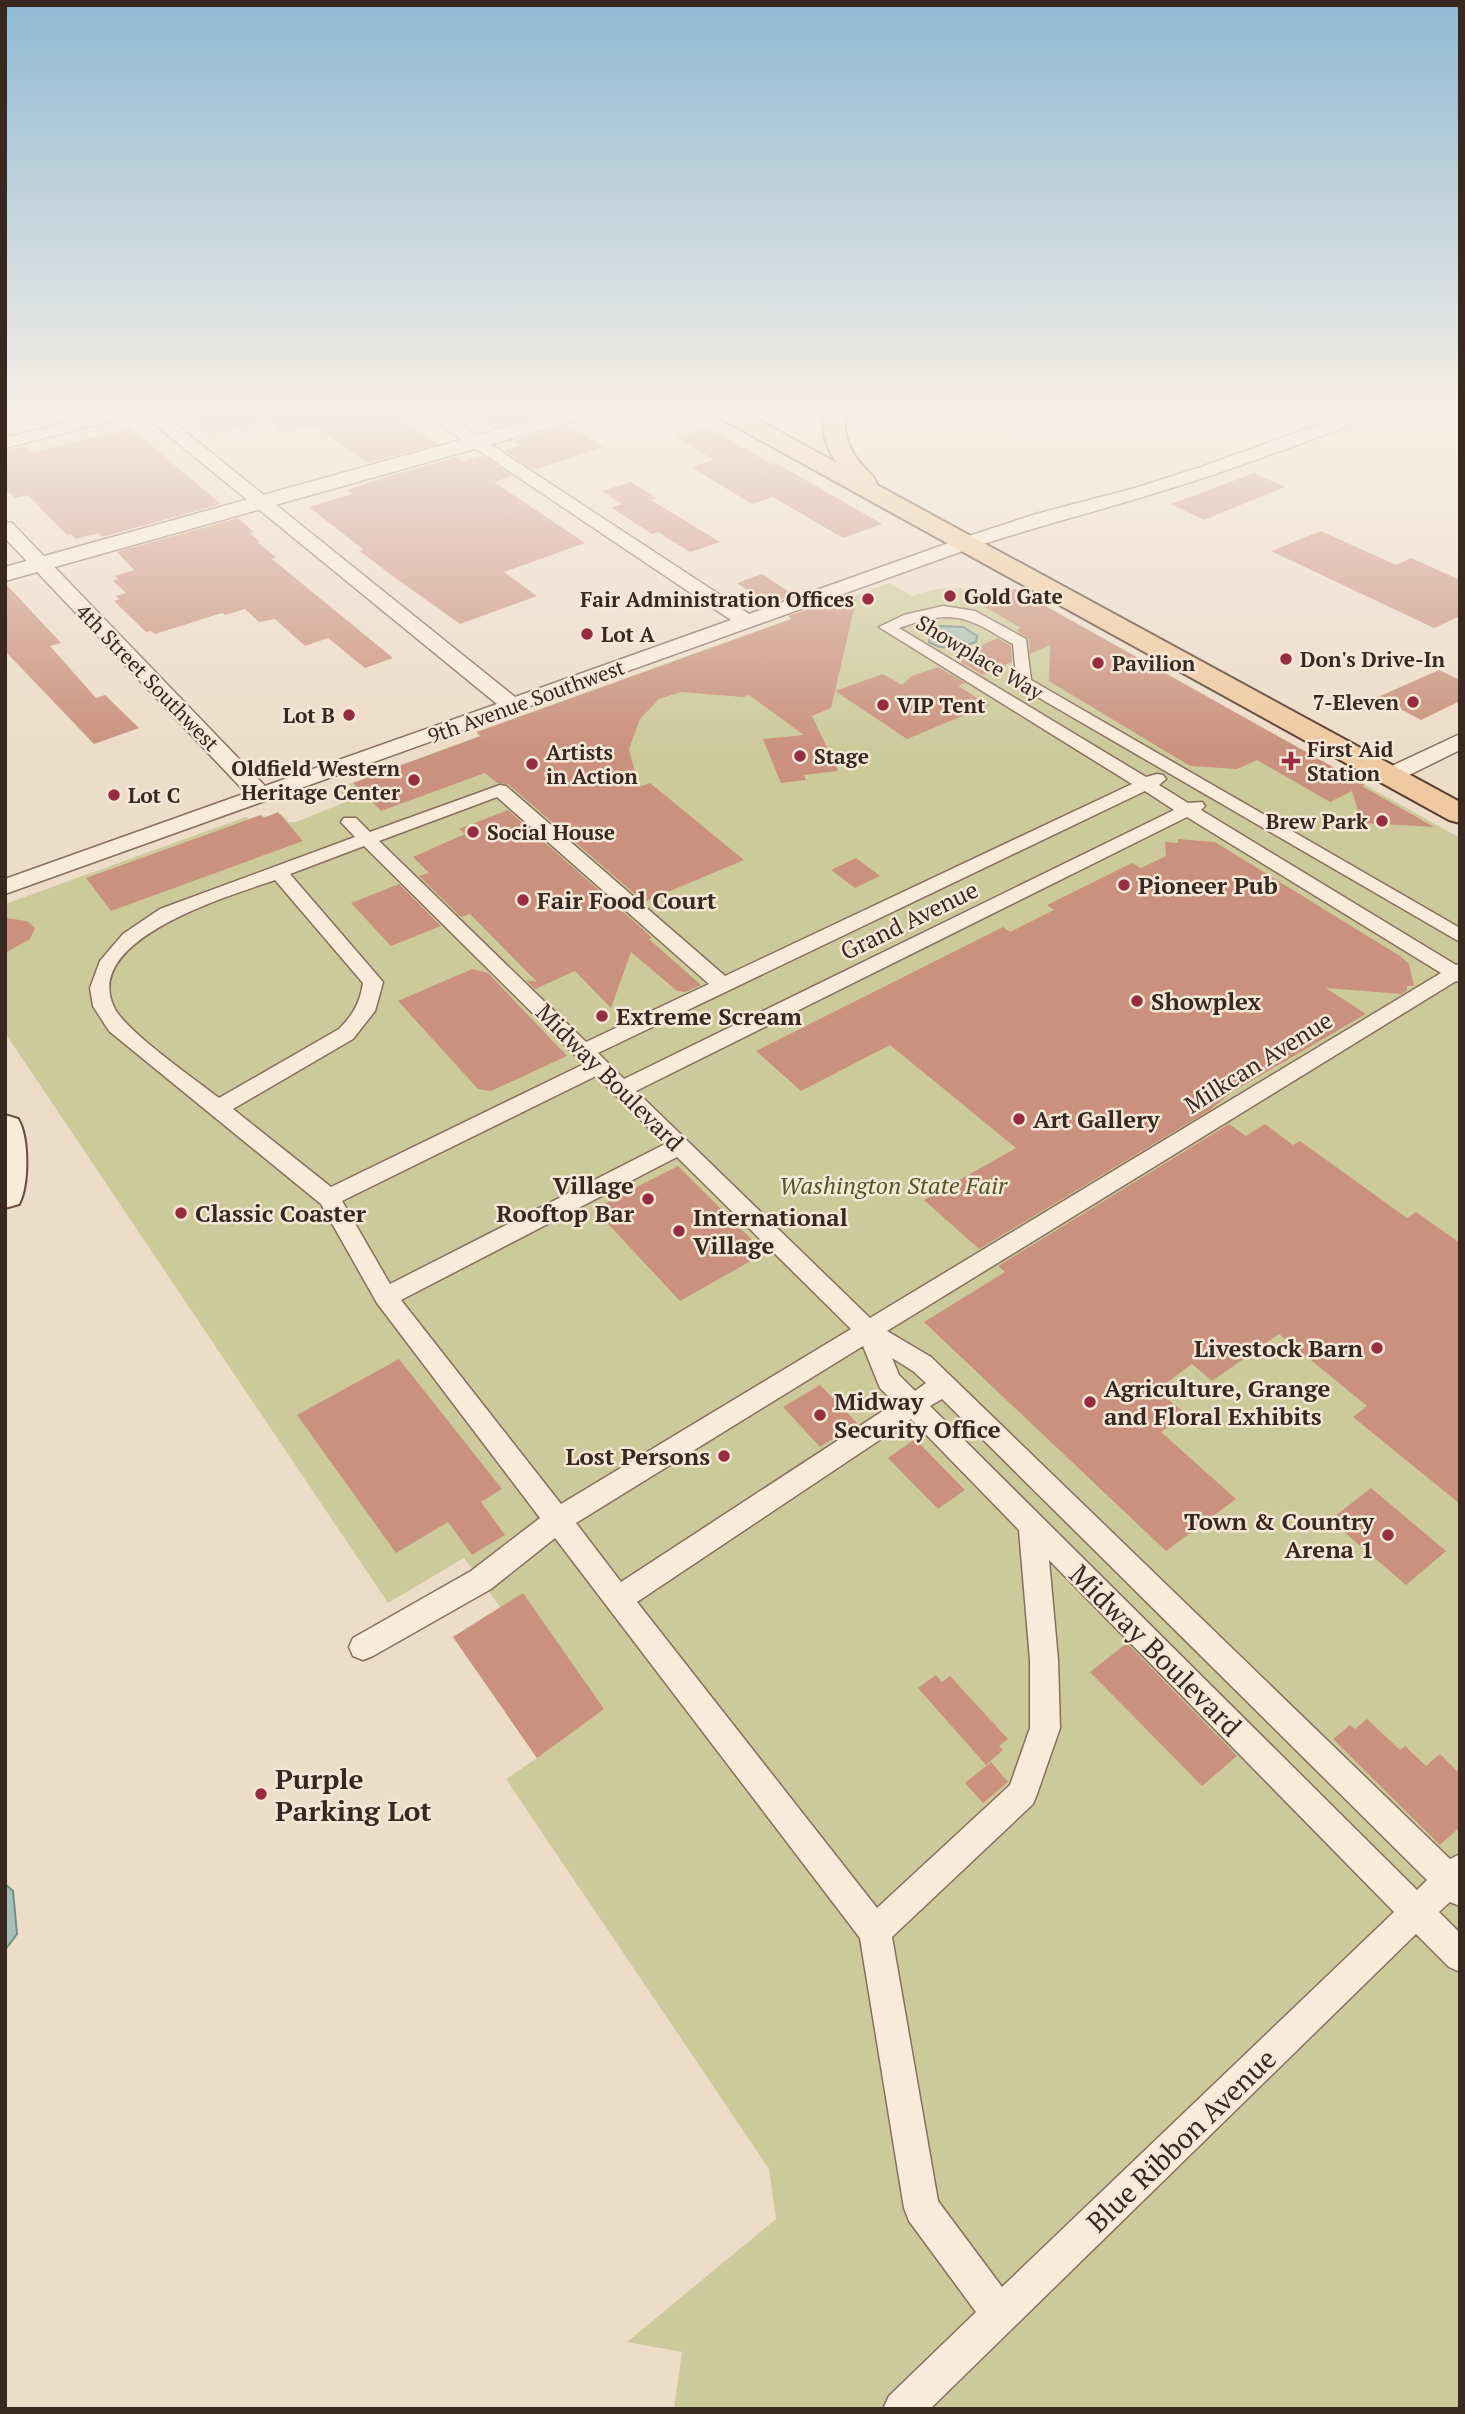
<svg xmlns="http://www.w3.org/2000/svg" width="1465" height="2414" font-family="'PT Serif',serif">
	<style>
		.green { fill: #ccca9b }
		.water { fill: #a8c1b6; stroke: #6f9082; stroke-width: 2 }
		.building { fill: #ca927e }
		.lines { fill: none; stroke-linecap: round; stroke-linejoin: round }
		.pedestrian-casing { stroke: #896d5d; stroke-width: 3 }
		.minor-casing { stroke: #896d5d; stroke-width: 3 }
		.tertiary-casing { stroke: #896d5d; stroke-width: 3 }
		.secondary-casing { stroke: #6b4f40; stroke-width: 4 }
		.primary-casing { stroke: #573c30; stroke-width: 4 }
		.pedestrian { fill: #f8ebda; fill-rule: evenodd }
		.minor { fill: #f8ebda; fill-rule: evenodd }
		.tertiary { fill: #f8ebda; fill-rule: evenodd }
		.secondary { fill: #f8ebda; fill-rule: evenodd }
		.primary { fill: #efcaa0; fill-rule: evenodd }
		.poi-dot { fill: #962e3f; stroke: #f5e7d6; stroke-width: 2.5 }
		.labels { text-anchor: middle; dominant-baseline: central; stroke-width: 5; stroke-linejoin: round; paint-order: stroke }
		.far-poi-label { font-size: 21px; font-weight: bold; fill: #392820; stroke: #f5e7d6; text-anchor: start }
		.far-street-label { font-size: 21px; fill: #392820; stroke: #f5e7d6 }
		.poi-label { font-size: 24px; font-weight: bold; fill: #392820; stroke: #f5e7d6; text-anchor: start }
		.street-label { font-size: 24px; fill: #392820; stroke: #f5e7d6 }
		.park-label { font-size: 24px; font-style: italic; fill: #515527; stroke: #f5e7d6 }
		.near-street-label { font-size: 28px; fill: #392820; stroke: #f5e7d6 }
		.near-poi-label { font-size: 28px; font-weight: bold; fill: #392820; stroke: #f5e7d6; text-anchor: start }
	</style>
	<rect width="100%" height="100%" fill="#eddcc7"/>
	<!-- green -->
	<path class="green" d="M890 583 912 596C935 588 961 582 984 595L991 592 997 595 1015 589 1460 838V2409H674L682 2352 627 2342 776 2219 769 2169 506 1779 537 1758 453 1637 500 1607 464 1558 388 1603 5 1033V904L246 817 249 819C261 815 269 818 281 814L289 822H296L348 801 339 791 351 787 349 784 479 736 476 732Z"/>
	<!-- water -->
	<g class="water">
		<path d="M941 626 963 627 977 636 976 642C959 648 945 652 929 642L931 629Z"/>
		<polygon points="5,1884 13,1891 17,1934 5,1950"/>
	</g>
	<!-- building -->
	<g class="building">
		<polygon points="183,410 342,410 343,418 373,410 388,410 438,444 368,463 314,425 282,433 266,420 214,434"/>
		<polygon points="506,410 544,410 548,413 493,428 478,418"/>
		<polygon points="568,425 603,447 534,470 504,450 520,446 513,441"/>
		<polygon points="130,428 221,504 102,537 98,533 76,539 71,534 67,535 28,495 15,498 5,489 5,450 23,446 30,453"/>
		<polygon points="709,428 773,465 778,464 882,524 843,538 773,497 752,504 691,467 714,460 676,437"/>
		<polygon points="483,456 512,476 494,482 585,543 504,572 537,596 460,624 390,574 360,551 364,550 309,507 352,494 347,490 386,477 456,457 463,462"/>
		<polygon points="1254,473 1285,487 1204,520 1171,504"/>
		<polygon points="631,482 656,498 651,500 720,542 690,552 658,532 652,534 612,508 622,504 602,491"/>
		<polygon points="238,518 254,532 250,533 260,542 258,543 276,557 272,559 393,658 365,668 328,638 305,646 275,619 259,622 245,609 225,615 222,613 155,634 151,631 146,632 114,601 119,599 116,596 126,593 113,581 118,579 115,576 134,570 117,552"/>
		<polygon points="1321,531 1396,565 1411,558 1460,580 1460,616 1434,628 1271,551"/>
		<polygon points="762,574 794,595 769,604 737,583"/>
		<polygon points="5,583 61,643 50,646 96,698 105,695 139,728 94,744 5,651"/>
		<polygon points="1015,589 1365,785 1362,786 1434,827 1362,823 1352,791 1330,802 1257,760 1237,769 1190,766 1049,681 1050,645 1030,654 1029,639 1016,630 1021,628 978,603"/>
		<polygon points="857,596 831,708 812,716 838,771 804,775 806,780 781,783 763,739 804,735 749,695 743,697 681,692 659,699 640,719 629,749 639,787 650,783 744,860 644,902 508,784 497,783 485,773 381,811 353,783 481,736 477,732 792,619 788,616 814,607 818,610"/>
		<polygon points="998,638 1011,646 1012,662 983,675 957,660 961,658 957,656"/>
		<polygon points="938,667 965,683 958,686 989,705 907,739 835,691 883,674 902,685 912,676"/>
		<polygon points="1439,670 1460,680 1460,701 1421,720 1378,697"/>
		<polygon points="508,810 647,933 652,938 649,939 701,985 685,992 677,991 631,952 611,1008 575,971 535,989 526,980 537,982 470,914 461,917 419,876 429,873 413,857 465,834 459,829"/>
		<polygon points="278,812 303,841 111,911 86,878 261,815 264,818"/>
		<polygon points="1178,839 1215,842 1400,956 1409,964 1414,986 1407,986 1407,990 1402,994 1326,988 1366,1014 1232,1092 1210,1110 979,1249 924,1200 1016,1148 890,1045 801,1091 756,1051 1003,927 1010,932 1054,910 1047,905 1132,863 1141,868 1166,856 1165,842 1178,843"/>
		<polygon points="856,858 880,876 855,888 831,870"/>
		<polygon points="399,884 441,926 391,946 351,903"/>
		<polygon points="5,918 27,921 35,928 30,939 5,953"/>
		<polygon points="472,969 488,973 567,1056 491,1091 478,1089 398,1001"/>
		<polygon points="1229,1124 1246,1136 1265,1124 1293,1145 1300,1141 1407,1218 1416,1212 1460,1243 1460,1504 1353,1417 1367,1406 1279,1334 1212,1381 1192,1364 1157,1390 1186,1414 1161,1432 1236,1499 1166,1551 924,1322 1005,1272 998,1266"/>
		<polygon points="678,1166 765,1253 680,1301 594,1209"/>
		<polygon points="399,1359 502,1489 481,1502 505,1535 472,1555 448,1522 396,1553 297,1415"/>
		<polygon points="820,1385 857,1423 820,1447 783,1407"/>
		<polygon points="915,1439 965,1490 938,1509 888,1458"/>
		<polygon points="1371,1488 1446,1551 1406,1585 1330,1520"/>
		<polygon points="523,1593 604,1709 537,1758 453,1637"/>
		<polygon points="1127,1643 1237,1756 1202,1786 1090,1672"/>
		<polygon points="936,1675 942,1682 950,1676 1008,1739 999,1746 1003,1750 986,1765 918,1688"/>
		<polygon points="1367,1719 1400,1750 1405,1746 1426,1766 1440,1754 1460,1774 1460,1827 1440,1845 1333,1739 1350,1725 1355,1729"/>
		<polygon points="991,1762 1008,1782 983,1803 965,1783"/>
	</g>
	<g class="lines">
		<defs>
			<path id="pedestrian" d="M943 606 975 611 1026 639 1031 680 1460 928V942L1017 685 1013 644C965 616 954 608 899 628L1146 777 1157 774 1163 775 1166 779 1159 785 1188 803 1202 802 1205 806 1201 810 1456 965 1460 964V982L1456 981 887 1331 931 1357 1450 1859 1460 1854V1906L1450 1902 1439 1912 1460 1933V1972L1449 1967 1416 1934 930 2409H883L889 2396 976 2312 909 2221 904 2208 860 1938 555 1538 491 1589 373 1656 363 1660 353 1656 349 1647 353 1638 471 1571 540 1518 377 1303 321 1204 109 1031 93 1006 90 988 100 961 123 934 160 909 355 837 341 822 344 818H356L370 832 500 785 506 786 725 976 1132 784 879 627 904 615ZM1145 791 1174 810 624 1079 598 1053ZM497 797 709 984 586 1042 379 841ZM1187 817 1441 973 870 1318 636 1091ZM364 846 584 1064 331 1187 233 1109 353 1039 375 1011 383 982 290 874ZM275 880 363 983C360 1003 353 1015 339 1029L219 1098C196 1080 124 1030 114 1007 81 938 233 895 275 880ZM596 1076 665 1144 390 1284 342 1201ZM677 1157 851 1329 561 1504 401 1300ZM863 1346 880 1388 895 1403 621 1582 576 1523ZM892 1358 913 1371 926 1383 915 1391 899 1375ZM942 1399 1427 1880 1417 1890 930 1406ZM911 1419 1019 1530 1030 1660V1728L1010 1785 877 1908 637 1602ZM1049 1560 1394 1912 1002 2287 938 2201 892 1937 1033 1804 1037 1794 1060 1728 1058 1660Z"/>
			<g id="minor">
				<path d="M114 410H158L515 697 731 620 418 410H438L749 614 960 539 1036 514 1135 488 1201 467 1359 410H1384L1382 413C1304 442 1228 472 1149 495 1090 513 1032 528 974 547L5 894V879L246 793 5 538V522L12 523 265 786 497 704 141 413 5 448V438Z"/>
				<polygon points="1460,734 1460,750 1397,781 1381,781 1378,776 1381,771"/>
			</g>
			<polygon id="tertiary" points="568,410 602,410 599,414 5,581 5,567"/>
			<path id="secondary" d="M5 1115 18 1119C29 1137 29 1185 19 1204L5 1208Z"/>
			<path id="primary" d="M713 410H740L837 463C825 446 821 431 824 410H846C842 433 848 451 865 468 870 474 876 478 877 485L1460 802V823L1449 820 715 415Z"/>
		</defs>
		<!-- pedestrian casing -->
		<use href="#pedestrian" class="pedestrian-casing"/>
		<!-- minor casing -->
		<use href="#minor" class="minor-casing"/>
		<!-- tertiary casing -->
		<use href="#tertiary" class="tertiary-casing"/>
		<!-- secondary casing -->
		<use href="#secondary" class="secondary-casing"/>
		<!-- primary casing -->
		<use href="#primary" class="primary-casing"/>
		<!-- pedestrian -->
		<use href="#pedestrian" class="pedestrian"/>
		<!-- minor -->
		<use href="#minor" class="minor"/>
		<!-- tertiary -->
		<use href="#tertiary" class="tertiary"/>
		<!-- secondary -->
		<use href="#secondary" class="secondary"/>
		<!-- primary -->
		<use href="#primary" class="primary"/>
	</g>
	<!-- sky -->
	<linearGradient id="sky" x2="0" y2="1"><stop stop-color="#8eb9d4"/><stop offset="0.55" stop-color="#f7efe6"/><stop offset="1" stop-color="#f7efe6" stop-opacity="0"/></linearGradient>
	<rect width="1465" height="748" fill="url(#sky)"/>
	<!-- markers -->
	<g class="poi-dot">
		<circle cx="950" cy="596" r="7"/>
		<circle cx="868" cy="599" r="7"/>
		<circle cx="587" cy="634" r="7"/>
		<circle cx="1286" cy="659" r="7"/>
		<circle cx="1098" cy="663" r="7"/>
		<circle cx="1413" cy="702" r="7"/>
		<circle cx="883" cy="705" r="7"/>
		<circle cx="349" cy="715" r="7"/>
		<circle cx="800" cy="756" r="7"/>
		<path d="M1287.5 750.5h7v7h7v7h-7v7h-7v-7h-7v-7h7z"/>
		<circle cx="532" cy="764" r="7"/>
		<circle cx="414" cy="780" r="7"/>
		<circle cx="114" cy="795" r="7"/>
		<circle cx="1382" cy="821" r="7"/>
		<circle cx="473" cy="832" r="7"/>
		<circle cx="1124" cy="885" r="7"/>
		<circle cx="523" cy="900" r="7"/>
		<circle cx="1137" cy="1001" r="7"/>
		<circle cx="602" cy="1016" r="7"/>
		<circle cx="1019" cy="1119" r="7"/>
		<circle cx="648" cy="1199" r="7"/>
		<circle cx="181" cy="1213" r="7"/>
		<circle cx="679" cy="1231" r="7"/>
		<circle cx="1377" cy="1348" r="7"/>
		<circle cx="1090" cy="1402" r="7"/>
		<circle cx="820" cy="1415" r="7"/>
		<circle cx="724" cy="1456" r="7"/>
		<circle cx="1388" cy="1535" r="7"/>
		<circle cx="261" cy="1794" r="7"/>
	</g>
	<g class="labels">
		<!-- far-poi labels -->
		<g class="far-poi-label">
			<text x="964" y="596">Gold Gate</text>
			<text x="854" y="599" text-anchor="end">Fair Administration Offices</text>
			<text x="601" y="634">Lot A</text>
			<text x="1300" y="659">Don's Drive-In</text>
			<text x="1112" y="663">Pavilion</text>
			<text x="1399" y="702" text-anchor="end">7-Eleven</text>
			<text x="897" y="705">VIP Tent</text>
			<text x="335" y="715" text-anchor="end">Lot B</text>
			<text x="1307" y="749">First Aid<tspan x="1307" dy="24">Station</tspan></text>
			<text x="546" y="752">Artists<tspan x="546" dy="24">in Action</tspan></text>
			<text x="814" y="756">Stage</text>
			<text x="400" y="768" text-anchor="end">Oldfield Western<tspan x="400" dy="24">Heritage Center</tspan></text>
			<text x="128" y="795">Lot C</text>
			<text x="1368" y="821" text-anchor="end">Brew Park</text>
			<text x="487" y="832">Social House</text>
		</g>
		<!-- far-street labels -->
		<g class="far-street-label">
			<text transform="translate(980 657) rotate(31)">Showplace Way</text>
			<text transform="translate(148 677) rotate(46)">4th Street Southwest</text>
			<text transform="translate(526 701) rotate(-20)">9th Avenue Southwest</text>
		</g>
		<!-- poi labels -->
		<g class="poi-label">
			<text x="1138" y="885">Pioneer Pub</text>
			<text x="537" y="900">Fair Food Court</text>
			<text x="1151" y="1001">Showplex</text>
			<text x="616" y="1016">Extreme Scream</text>
			<text x="1033" y="1119">Art Gallery</text>
			<text x="634" y="1185" text-anchor="end">Village<tspan x="634" dy="28">Rooftop Bar</tspan></text>
			<text x="195" y="1213">Classic Coaster</text>
			<text x="693" y="1217">International<tspan x="693" dy="28">Village</tspan></text>
			<text x="1363" y="1348" text-anchor="end">Livestock Barn</text>
			<text x="1104" y="1388">Agriculture, Grange<tspan x="1104" dy="28">and Floral Exhibits</tspan></text>
			<text x="834" y="1401">Midway<tspan x="834" dy="28">Security Office</tspan></text>
			<text x="710" y="1456" text-anchor="end">Lost Persons</text>
			<text x="1374" y="1521" text-anchor="end">Town &amp; Country<tspan x="1374" dy="28">Arena 1</tspan></text>
		</g>
		<!-- street labels -->
		<g class="street-label">
			<text transform="translate(909 920) rotate(-26)">Grand Avenue</text>
			<text transform="translate(1258 1062) rotate(-32)">Milkcan Avenue</text>
			<text transform="translate(610 1077) rotate(45)">Midway Boulevard</text>
		</g>
		<!-- park labels -->
		<g class="park-label">
			<text x="893" y="1185">Washington State Fair</text>
		</g>
		<!-- near-street labels -->
		<g class="near-street-label">
			<text transform="translate(1156 1650) rotate(45)">Midway Boulevard</text>
			<text transform="translate(1181 2140) rotate(-44)">Blue Ribbon Avenue</text>
		</g>
		<!-- near-poi labels -->
		<g class="near-poi-label">
			<text x="275" y="1778">Purple<tspan x="275" dy="32">Parking Lot</tspan></text>
		</g>
	</g>
	<!-- border -->
	<rect width="1465" height="2414" fill="none" stroke="#392820" stroke-width="14"/>
</svg>
